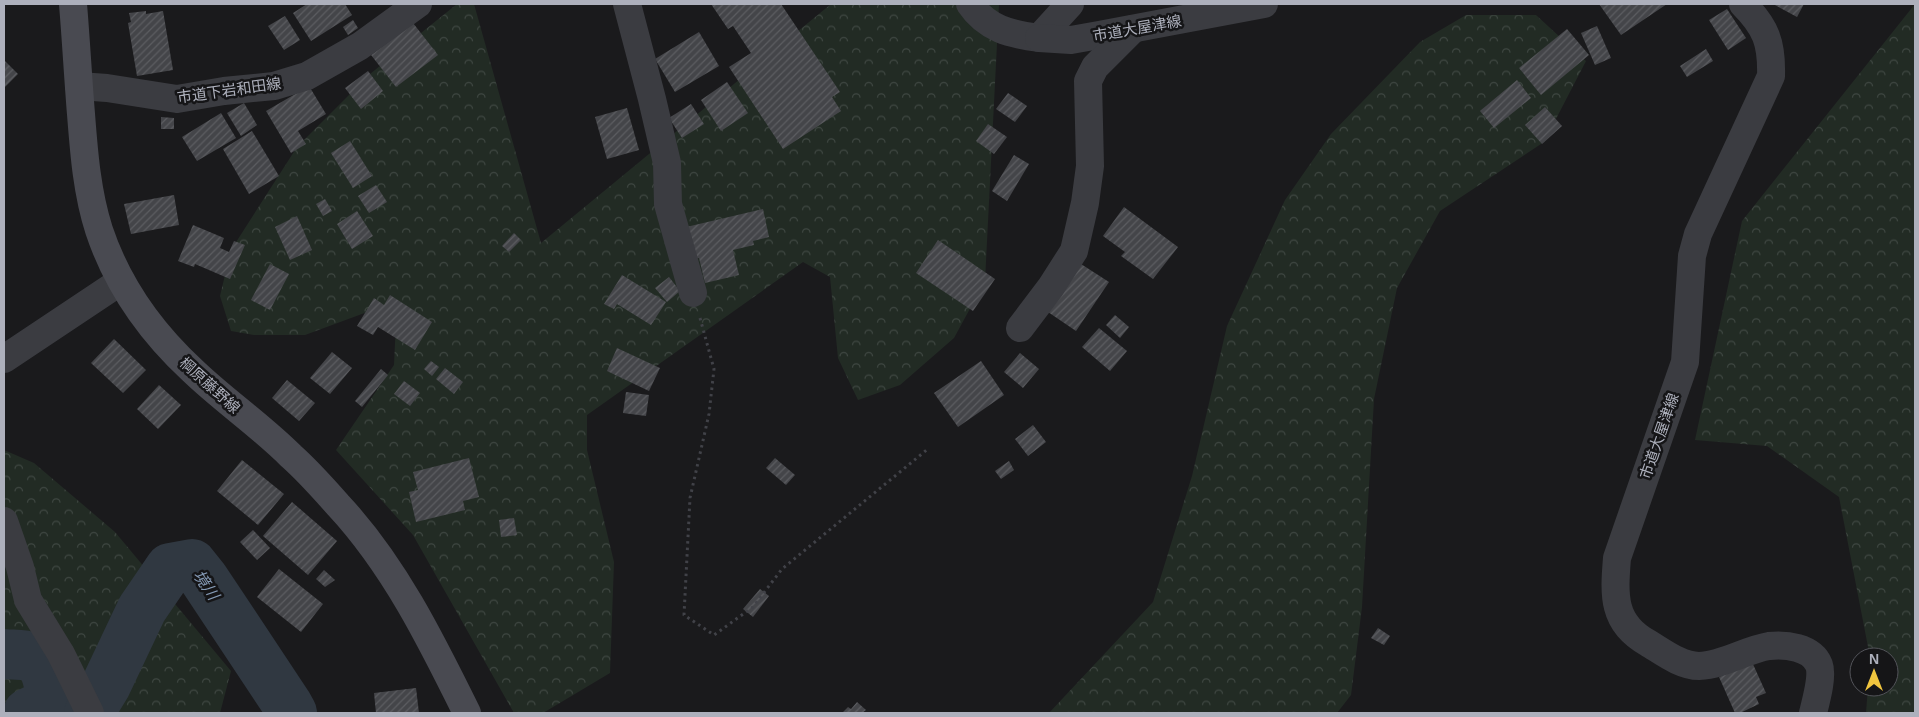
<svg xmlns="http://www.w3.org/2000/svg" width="1919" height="717" font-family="Arial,'Noto Sans JP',sans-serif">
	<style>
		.forest { fill: url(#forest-crowns) }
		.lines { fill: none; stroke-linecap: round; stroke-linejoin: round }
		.river { stroke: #303841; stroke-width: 50 }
		.building { fill: url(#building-hatch) }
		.path { stroke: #414248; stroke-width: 3; stroke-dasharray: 2.5 4; stroke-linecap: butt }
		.street { stroke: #3b3c41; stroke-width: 28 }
		.secondary { stroke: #494a51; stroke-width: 28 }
		.labels { text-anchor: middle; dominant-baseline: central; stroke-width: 5; stroke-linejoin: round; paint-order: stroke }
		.street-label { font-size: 15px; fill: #adb0bc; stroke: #151517 }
		.water-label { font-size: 16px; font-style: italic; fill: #859ab5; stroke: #151517 }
	</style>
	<defs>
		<pattern id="forest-crowns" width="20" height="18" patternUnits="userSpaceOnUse" patternTransform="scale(1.25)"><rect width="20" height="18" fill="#222b24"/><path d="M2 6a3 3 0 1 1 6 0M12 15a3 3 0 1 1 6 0" fill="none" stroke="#3f4742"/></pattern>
		<pattern id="building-hatch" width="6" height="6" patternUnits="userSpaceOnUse" patternTransform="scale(1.25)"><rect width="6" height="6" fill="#444549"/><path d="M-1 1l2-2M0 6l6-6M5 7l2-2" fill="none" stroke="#5c5d61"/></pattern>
	</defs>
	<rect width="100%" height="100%" fill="#1a1a1c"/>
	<!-- forest -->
	<g class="forest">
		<polygon points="457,4 474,4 541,243 831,4 999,4 985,281 954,338 900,385 858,400 838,358 830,277 803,262 587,415 587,450 614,562 610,673 543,713 514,713 413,535 336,450 394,365 397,301 305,335 254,335 231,331 220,296 231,250 297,147 370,74"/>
		<polygon points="1915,4 1915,713 1866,713 1868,687 1889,687 1889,657 1870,657 1839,497 1767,446 1695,440 1742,221"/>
		<polygon points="1466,15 1536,15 1586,61 1544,142 1440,211 1397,288 1374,399 1362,607 1351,695 1337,713 1049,713 1153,602 1192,476 1227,326 1285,200 1331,134 1420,42"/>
		<polygon points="4,450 34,463 115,532 231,671 220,713 4,713"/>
	</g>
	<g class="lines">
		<!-- river -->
		<g class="river">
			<path d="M4 654C12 655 23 654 31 657 48 664 50 687 50 702L28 713"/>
			<polyline points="89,713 106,685 142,609 170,568 192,564 204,579 287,704 292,713"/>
		</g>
	</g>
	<!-- building -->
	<g class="building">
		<polygon points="307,4 345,4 352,15 311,41 293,13"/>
		<polygon points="711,4 781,4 840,92 832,97 841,111 783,149 729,67 751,53 733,26 728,29"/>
		<polygon points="1599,4 1667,4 1621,35"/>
		<polygon points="1773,4 1804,4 1797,17"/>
		<polygon points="1727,9 1746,38 1728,50 1709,20"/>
		<polygon points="146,11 146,14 163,11 173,70 137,76 128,23 131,22 129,13"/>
		<polygon points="285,16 300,40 284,50 268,26"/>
		<polygon points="353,20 358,28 348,35 343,27"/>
		<polygon points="413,23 438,55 396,87 371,55"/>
		<polygon points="1597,26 1611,58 1595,65 1581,33"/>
		<polygon points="1567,29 1589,55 1541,95 1519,68"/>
		<polygon points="699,32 719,66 675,92 655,59"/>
		<polygon points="1706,49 1713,61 1687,77 1680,66"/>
		<polygon points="4,60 18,74 4,88"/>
		<polygon points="368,71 383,91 361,109 345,88"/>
		<polygon points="1517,80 1531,98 1494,128 1480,111"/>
		<polygon points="727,82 748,113 721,131 701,100"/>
		<polygon points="309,86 326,114 298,131 306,144 291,153 266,111"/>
		<polygon points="1008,93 1027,106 1015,122 996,109"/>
		<polygon points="244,103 257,125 241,136 227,113"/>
		<polygon points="691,104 704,124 682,138 669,118"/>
		<polygon points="1545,107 1562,126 1542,144 1525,125"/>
		<polygon points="627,108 639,150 607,159 595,117"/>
		<polygon points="221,113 236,138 197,161 182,137"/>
		<polygon points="161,117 174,118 174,129 161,129"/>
		<polygon points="988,124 1007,137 994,154 976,141"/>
		<polygon points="252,131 279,176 249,194 223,149"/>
		<polygon points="350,141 372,176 353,188 331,153"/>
		<polygon points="1014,155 1029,164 1007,201 992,191"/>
		<polygon points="376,185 387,202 369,213 358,196"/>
		<polygon points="174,195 179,225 131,234 124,204"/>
		<polygon points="325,199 332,211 323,216 316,204"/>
		<polygon points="1124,207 1178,247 1153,279 1121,256 1125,252 1103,236"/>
		<polygon points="763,209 769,237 753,241 754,245 733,250 739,275 705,283 699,258 689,260 682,228"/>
		<polygon points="357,211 373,236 352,249 337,224"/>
		<polygon points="297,216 312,250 290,260 275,227"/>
		<polygon points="193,225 224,238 220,248 229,252 234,241 245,245 230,279 195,264 194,267 178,261"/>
		<polygon points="514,233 521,240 509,252 502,246"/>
		<polygon points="938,240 995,279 973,311 916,273"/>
		<polygon points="270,264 289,274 270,310 251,300"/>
		<polygon points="1081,264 1109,282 1076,331 1048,312"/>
		<polygon points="622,275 666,302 651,325 617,304 614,309 604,304"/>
		<polygon points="669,277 680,291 667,302 655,288"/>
		<polygon points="390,295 432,322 415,350 378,327 373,335 357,326 374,298 384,305"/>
		<polygon points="1115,315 1129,327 1120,338 1106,325"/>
		<polygon points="1099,328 1127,351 1110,371 1082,347"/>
		<polygon points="114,339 146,370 123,393 91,363"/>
		<polygon points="617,348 660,368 649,391 607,371"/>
		<polygon points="332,352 352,368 330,394 310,378"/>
		<polygon points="1020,353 1039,369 1023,388 1004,372"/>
		<polygon points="431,361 439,367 432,376 424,369"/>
		<polygon points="981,361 1004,395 958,427 934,393"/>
		<polygon points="445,368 463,382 454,394 436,379"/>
		<polygon points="381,369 388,375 362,407 355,401"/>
		<polygon points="287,380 315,403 299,421 272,398"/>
		<polygon points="404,381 420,393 410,406 394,394"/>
		<polygon points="159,385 181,405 158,429 137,409"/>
		<polygon points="626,392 649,395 646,416 623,413"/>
		<polygon points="1033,425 1046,442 1028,456 1015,439"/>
		<polygon points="469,458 479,497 463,501 465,510 416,522 409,492 418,490 413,472"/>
		<polygon points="775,458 795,475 786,485 766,468"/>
		<polygon points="242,460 284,494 258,525 217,491"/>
		<polygon points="1009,461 1014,470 1001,479 995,471"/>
		<polygon points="292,502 337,541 308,575 263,536"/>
		<polygon points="514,518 517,535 501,537 499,520"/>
		<polygon points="253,530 270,548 257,560 240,542"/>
		<polygon points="279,569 323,604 301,632 257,597"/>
		<polygon points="324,570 335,580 325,587 316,579"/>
		<polygon points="760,589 769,596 753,617 743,609"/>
		<polygon points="1378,628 1390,636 1384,645 1371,638"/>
		<polygon points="1752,662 1766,693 1756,697 1759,704 1740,713 1735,713 1719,677"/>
		<polygon points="416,688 419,713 376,713 374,693"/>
		<polygon points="857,702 866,710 862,713 842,713 848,707 851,709"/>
	</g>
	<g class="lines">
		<!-- path -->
		<polyline class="path" points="700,318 714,369 709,414 690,498 684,615 714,635 753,607 782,569 929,448"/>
		<!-- street -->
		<g class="street">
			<polyline points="627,4 652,99 667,163 668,204 693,293"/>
			<path d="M970 4C987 29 1010 34 1039 38L1070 4"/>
			<path d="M1743 4C1766 27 1772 43 1771 76L1698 234 1692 256 1685 362 1617 558C1614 595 1612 623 1648 643 1663 652 1681 666 1699 666 1724 665 1745 650 1769 646 1785 644 1812 647 1819 665 1823 676 1816 701 1813 713"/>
			<polyline points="1039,38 1071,40 1099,35 1264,4"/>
			<polyline points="79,86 107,88 177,99 224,91 274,86 307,76 360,46 418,4"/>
			<polyline points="1020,328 1051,287 1074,251 1085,203 1090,166 1088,81 1095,67 1133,29"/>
			<polyline points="4,359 121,281"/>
			<polyline points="4,521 20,567 28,600 61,654 90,713"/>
		</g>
		<!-- secondary -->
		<path class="secondary" d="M73 4C76 40 78 77 81 114 84 153 87 193 99 230 117 284 151 332 192 370 223 400 260 425 291 456 308 471 323 488 338 505 394 565 431 640 467 713"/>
	</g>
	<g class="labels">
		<!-- street labels -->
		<g class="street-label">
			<text transform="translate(1137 28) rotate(-10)">市道大屋津線</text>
			<text transform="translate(229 90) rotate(-8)">市道下岩和田線</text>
			<text transform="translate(210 385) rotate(42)">棡原藤野線</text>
			<text transform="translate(1659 436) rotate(-71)">市道大屋津線</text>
		</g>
		<!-- water labels -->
		<g class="water-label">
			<text transform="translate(206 585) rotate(56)">境川</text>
		</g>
	</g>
	<!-- border -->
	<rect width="1919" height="717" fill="none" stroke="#adb0bc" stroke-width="10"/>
	<!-- north arrow -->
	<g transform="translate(1874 672)"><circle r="24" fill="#151517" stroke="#525359"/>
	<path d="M0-4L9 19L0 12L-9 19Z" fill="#f0c53f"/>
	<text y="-8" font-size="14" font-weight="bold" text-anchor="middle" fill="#adb0bc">N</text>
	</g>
</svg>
